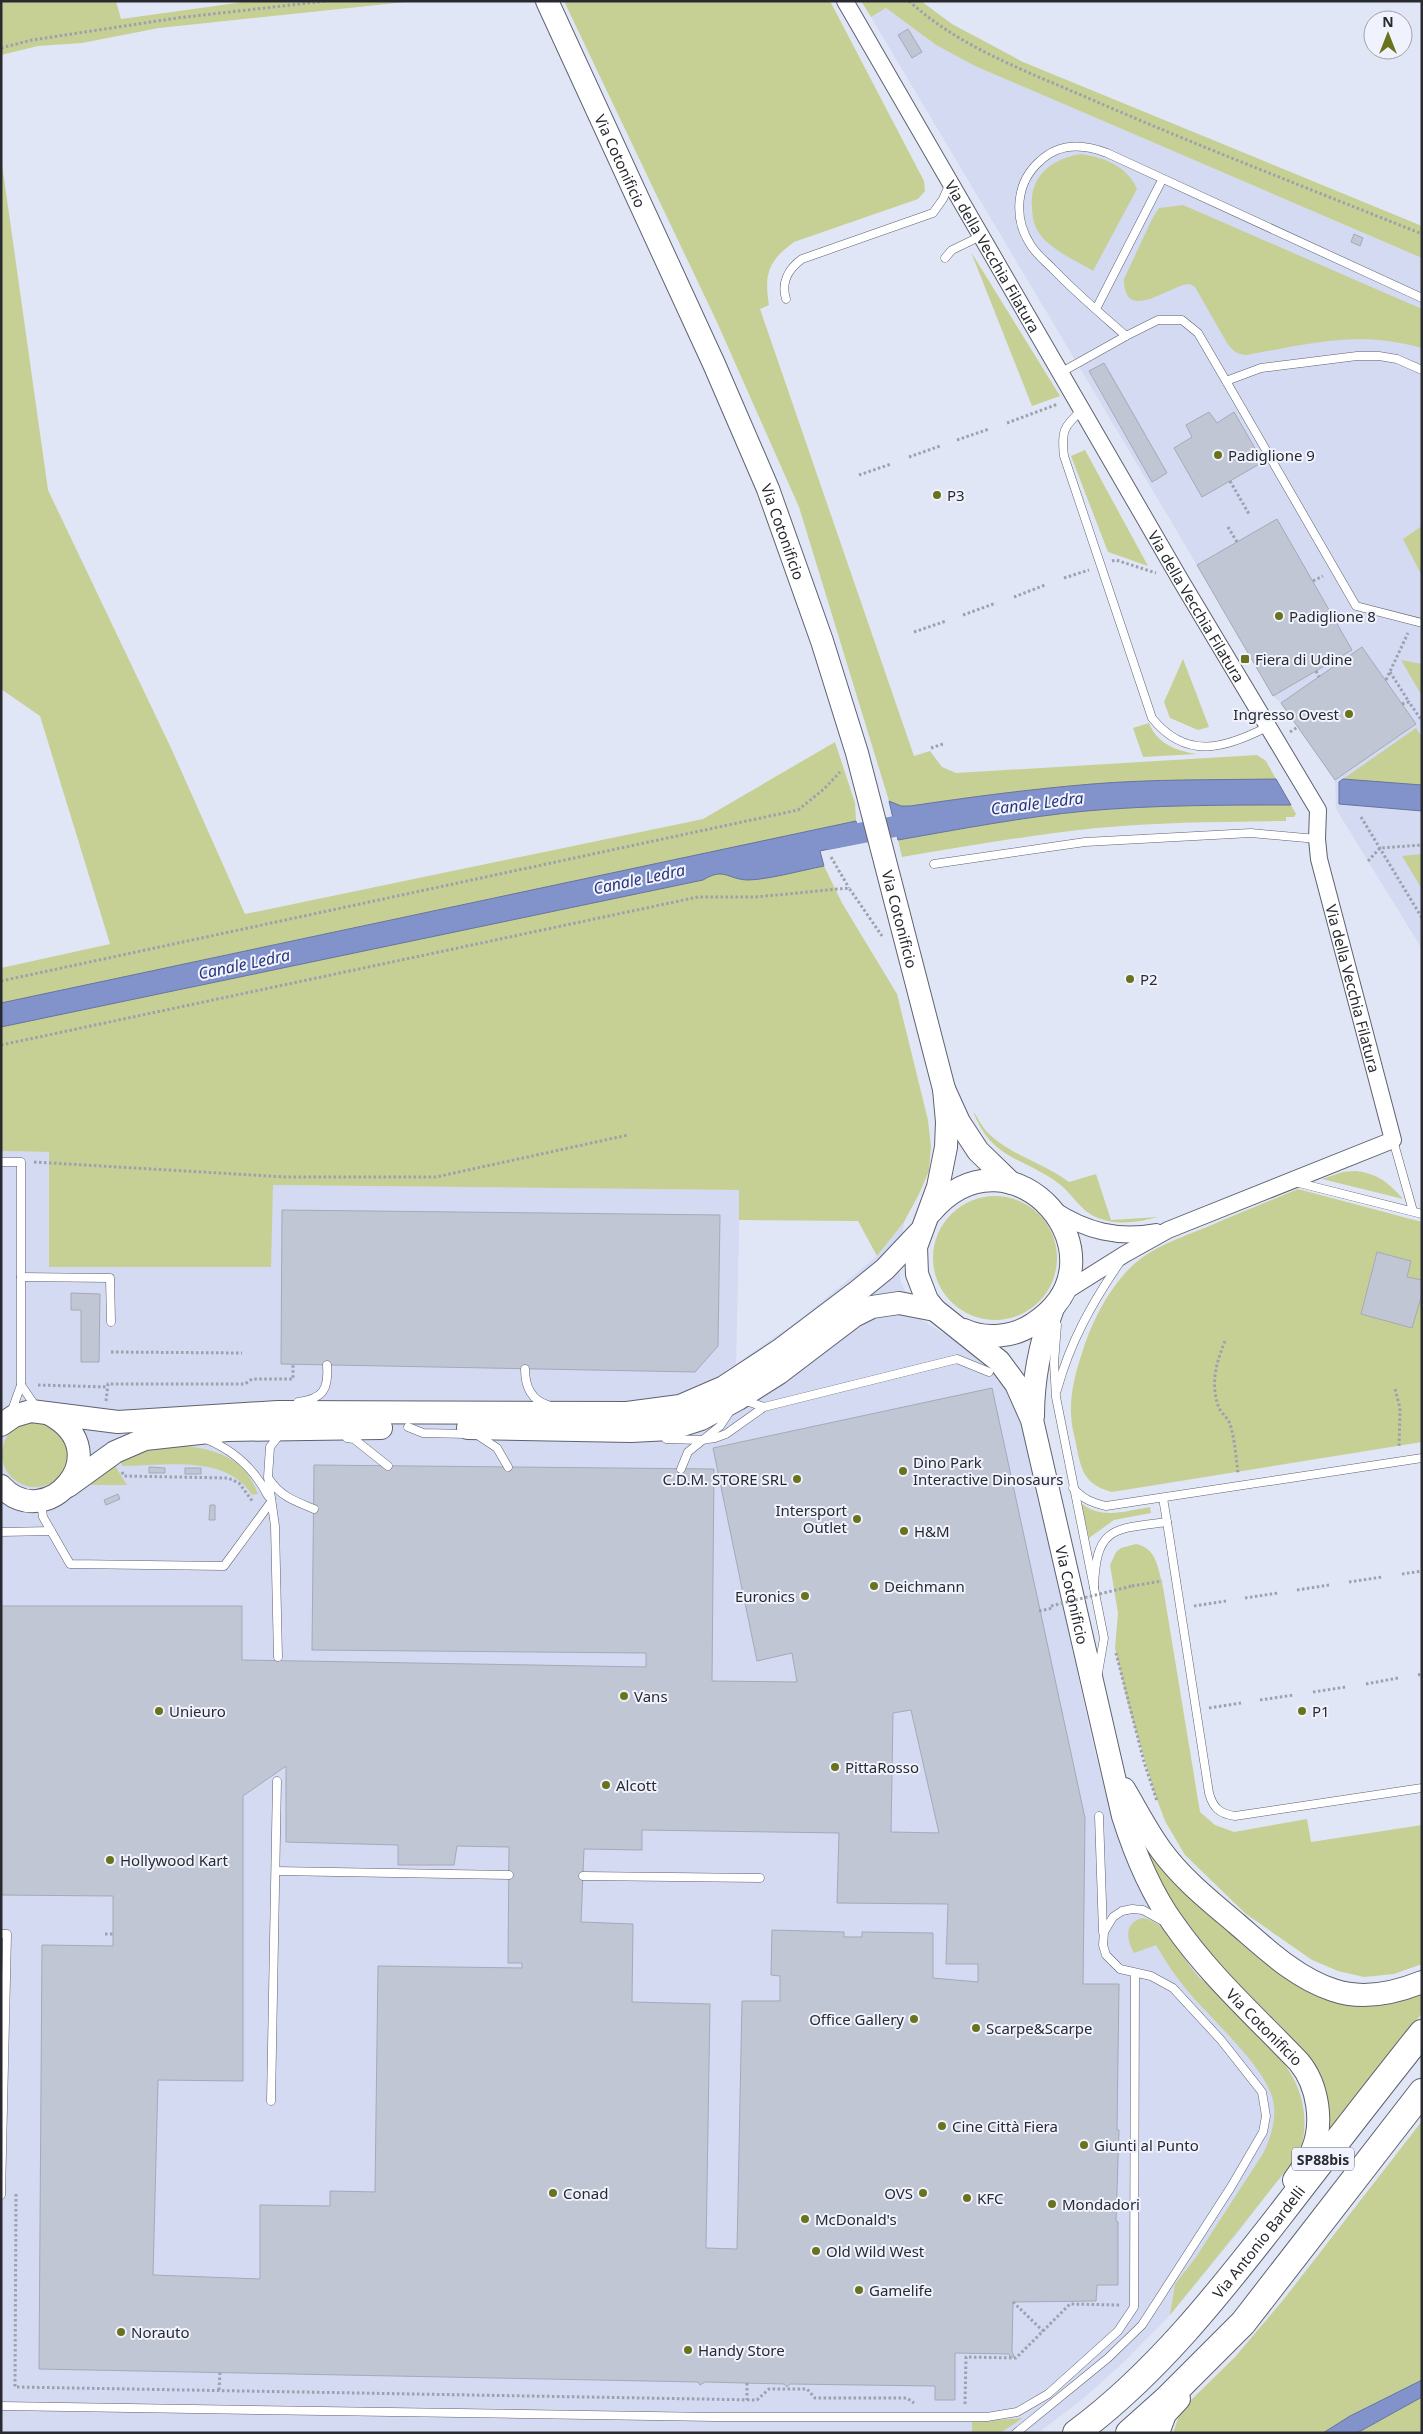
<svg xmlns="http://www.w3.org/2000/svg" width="1423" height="2434" font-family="'Noto Sans',sans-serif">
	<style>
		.built { fill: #d3daf1 }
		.green { fill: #c6d094 }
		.water { fill: #8292cb; stroke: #67739c }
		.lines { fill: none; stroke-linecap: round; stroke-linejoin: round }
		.canal { stroke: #8292cb; stroke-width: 21 }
		.building { fill: #c1c6d5; stroke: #a5a9b8; fill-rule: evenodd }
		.lane-casing { stroke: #5e6270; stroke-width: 9 }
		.street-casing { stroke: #5e6270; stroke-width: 18 }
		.secondary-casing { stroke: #5e6270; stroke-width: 24 }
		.primary-casing { stroke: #5e6270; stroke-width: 28 }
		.path { stroke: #9da1ae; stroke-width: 3; stroke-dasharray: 2.5 2.5; stroke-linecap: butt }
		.lane { stroke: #fff; stroke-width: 8 }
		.street { stroke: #fff; stroke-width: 16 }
		.secondary { stroke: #fff; stroke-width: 22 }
		.primary { stroke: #fff; stroke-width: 26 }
		.path-bridge { stroke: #9da1ae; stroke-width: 3; stroke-dasharray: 2.5 2.5; stroke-linecap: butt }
		.poi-dot { fill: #69721c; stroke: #f0f3fd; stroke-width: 2 }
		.labels { text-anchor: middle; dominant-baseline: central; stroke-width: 4; stroke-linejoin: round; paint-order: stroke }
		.shield { fill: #f0f3fd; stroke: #64666e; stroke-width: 1 }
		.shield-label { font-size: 14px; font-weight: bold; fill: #282a30 }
		.street-label { font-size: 15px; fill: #282a30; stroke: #f0f3fd }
		.poi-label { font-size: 15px; fill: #282a30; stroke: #f0f3fd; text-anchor: start }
		.water-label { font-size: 16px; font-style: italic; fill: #273478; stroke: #f0f3fd }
	</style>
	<rect width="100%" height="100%" fill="#e1e6f6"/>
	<!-- built -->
	<g class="built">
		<polygon points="886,8 936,45 975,66 1422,258 1422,949 1336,809 1335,780 1281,703 1273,696 1181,538 871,17"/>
		<polygon points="1,1151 49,1152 49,1266 272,1185 740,1190 736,1364 802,1318 877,1256 904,1222 899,1269 901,1282 913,1308 923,1321 973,1351 1000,1373 1024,1427 1092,1740 1107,1799 1117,1827 1153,1910 1174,1944 1199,1977 1216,1989 1282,2062 1293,2077 1303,2110 1304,2127 1302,2142 1295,2157 1237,2234 1170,2315 1125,2361 1084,2398 1038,2433 1,2433"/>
	</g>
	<!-- green -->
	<g class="green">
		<polygon points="1,1 116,1 121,19 251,1 415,1 159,28 82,43 38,46 1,55"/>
		<path d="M564 1H830L924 181 925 191 918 199 794 242C768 261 764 274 769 305L760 309 914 756 930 751 942 767 956 773 1257 755 1266 761 1276 779C1214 780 1153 779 1092 784 1031 789 971 797 910 806H901L889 801 799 507 716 320Z"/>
		<polygon points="861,1 921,1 952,24 1023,62 1422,226 1422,258 975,66 936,45 886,8 871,17"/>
		<path d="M1081 154C1104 157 1128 167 1137 189L1093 271C1075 260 1051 250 1039 233 1034 226 1032 215 1032 207 1029 176 1053 158 1081 154Z"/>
		<polygon points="1,157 48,490 171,748 245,914 703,819 835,742 855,803 856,821 1,1003 1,968 110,944 40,716 1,689"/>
		<path d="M1183 205 1422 309V348C1357 330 1310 344 1246 355 1236 354 1233 351 1227 343L1195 287 1190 284C1172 283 1124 326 1124 279L1152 219 1159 208Z"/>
		<polygon points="971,252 1060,396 1032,406"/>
		<polygon points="1085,450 1148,566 1108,552 1071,456"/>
		<polygon points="1422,526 1422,576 1403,539"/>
		<polygon points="1183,659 1209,727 1198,730 1170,718 1164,702"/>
		<polygon points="1401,660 1422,664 1422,696"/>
		<path d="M1149 723C1157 744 1177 751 1197 754L1143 757 1133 728Z"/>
		<polygon points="1416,728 1422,737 1422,785 1343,779"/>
		<path d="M1291 805 1296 814 1294 817H1286V821C1223 822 1159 822 1097 828 1031 835 966 846 902 857L898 840C961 829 1023 817 1086 811 1154 805 1223 805 1291 805Z"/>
		<polygon points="1422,854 1422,889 1402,856"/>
		<polygon points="824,866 842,903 897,994 928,1120 931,1146 929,1171 919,1194 904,1222 877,1256 858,1221 739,1220 739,1190 273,1185 271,1267 49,1267 49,1152 1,1151 1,1027 703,880 715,874 723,873 747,880"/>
		<path d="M973 1111C978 1118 982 1127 988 1133 1010 1155 1044 1163 1069 1182L1096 1174 1111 1220 1159 1217C1138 1222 1119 1226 1098 1218 1080 1211 1073 1194 1058 1183 1022 1157 991 1159 973 1111Z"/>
		<path d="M1355 1171C1377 1173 1389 1183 1403 1199L1322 1179 1343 1172Z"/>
		<path d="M1298 1189 1422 1222V1442L1112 1492C1079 1483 1081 1464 1074 1435 1067 1406 1073 1380 1082 1353 1091 1323 1108 1290 1130 1268 1151 1247 1180 1238 1207 1227 1237 1214 1267 1202 1298 1189Z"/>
		<circle cx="995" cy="1258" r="62"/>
		<circle cx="35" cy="1454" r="33"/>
		<path d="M181 1445C217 1450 244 1457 258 1494L252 1495C226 1454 165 1466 123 1466L118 1459 128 1452Z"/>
		<polygon points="112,1461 127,1485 84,1485"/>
		<path d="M1081 1503C1101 1520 1126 1511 1150 1507L1151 1513 1114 1520 1089 1538Z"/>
		<path d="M1136 1544C1157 1548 1158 1569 1163 1587L1200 1812 1215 1825 1234 1832 1307 1819 1311 1842 1422 1825V1964L1394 1974 1364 1977 1338 1971 1312 1960 1246 1914 1185 1855 1165 1821 1155 1794 1128 1704 1115 1648 1118 1613 1110 1565 1116 1552 1121 1548Z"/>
		<polygon points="1135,1824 1294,1982 1422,1993 1422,2013 1328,2134 1257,2005 1188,1928 1161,1886"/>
		<path d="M1143 1918C1171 1923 1180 1958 1199 1977 1206 1984 1215 1988 1222 1996 1246 2021 1275 2046 1292 2076 1303 2094 1308 2122 1302 2143 1295 2162 1280 2177 1268 2193 1236 2234 1203 2274 1170 2315L1175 2284 1196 2257 1264 2152C1271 2136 1277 2118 1273 2100 1264 2063 1203 2013 1179 1980 1170 1969 1163 1956 1156 1945L1134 1953C1126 1939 1124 1922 1143 1918Z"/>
		<polygon points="1422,2121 1422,2380 1350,2416 1323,2433 1173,2433 1179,2416 1187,2404 1235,2357 1284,2299"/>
		<polygon points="1422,2397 1422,2433 1357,2433"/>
		<polygon points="1023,2418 1000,2433 972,2433 972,2422"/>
	</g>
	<!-- water -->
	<g class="water">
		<path d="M1276 779 1291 805C1223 805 1154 805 1086 811 1023 817 961 829 898 840L889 801 901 806H910C971 797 1031 789 1092 784 1153 779 1214 780 1276 779Z"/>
		<polygon points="1343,779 1422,785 1422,811 1339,804 1339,782"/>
		<path d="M856 821 861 842 820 851 824 866C803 870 767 880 747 880 727 879 724 867 703 880L1 1027V1003Z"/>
		<polygon points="1422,2380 1422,2397 1357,2433 1323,2433 1350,2416"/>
	</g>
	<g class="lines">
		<!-- canal -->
		<polyline class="canal" points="830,839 923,821"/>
	</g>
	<!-- building -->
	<g class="building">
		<polygon points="908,29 922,52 912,58 898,35"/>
		<polygon points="1354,234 1363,238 1360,246 1351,242"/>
		<polygon points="1104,363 1167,473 1152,482 1089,371"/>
		<polygon points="1209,412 1217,423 1234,412 1263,462 1202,497 1174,448 1192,437 1186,425"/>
		<polygon points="1277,519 1352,650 1273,696 1197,565"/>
		<polygon points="1362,647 1416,724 1335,780 1281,703"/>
		<polygon points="282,1210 720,1215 718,1346 695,1372 281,1364"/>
		<polygon points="1377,1252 1411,1261 1407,1277 1422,1280 1422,1294 1412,1328 1361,1314"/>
		<polygon points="71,1293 100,1294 99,1362 81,1362 81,1310 71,1310"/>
		<path d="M992 1388 1085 1818 1083 1984H1119L1117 2130H1119L1116 2221 1118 2222V2285H1097L1096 2301 1013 2302 1012 2351 1014 2357H1010L1009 2354 955 2353V2400H935V2386L790 2384 787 2387 784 2384 705 2382 700 2385 698 2382 39 2369 42 1945 113 1946V1896L1 1895V1606H242V1660L646 1667V1653L312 1650 314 1465 714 1469 712 1681 797 1682 792 1653 757 1661 713 1448ZM911 1710 939 1833 891 1832 893 1713ZM286 1766V1842L398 1845V1865H454L457 1846 509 1847 508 1963H522V1968L378 1966 375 2192 330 2191V2206L260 2205V2279L153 2275 158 2080 243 2081V1796ZM642 1830 839 1833 837 1903 948 1904 946 1964H978V1982L933 1978V1933L862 1932V1937H844V1932L772 1930 771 1975 780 1976V2001H742L737 2249 706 2248 710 2004 632 2002 633 1924 581 1922 584 1849 642 1850Z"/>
		<polygon points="149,1467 165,1468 165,1473 149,1473"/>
		<rect x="185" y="1468" width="16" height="6"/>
		<polygon points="118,1494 120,1499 106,1505 104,1500"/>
		<polygon points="210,1505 215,1505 215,1520 209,1520"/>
	</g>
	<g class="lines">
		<defs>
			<g id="lane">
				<polyline points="945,258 952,250 981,236"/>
				<path d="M786 299C781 283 788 269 802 259L933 213 943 199 950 183"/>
				<polyline points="1096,309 1162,180"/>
				<polyline points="1126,336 1158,320 1182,320 1198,333 1226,381"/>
				<polyline points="1422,370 1397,359 1379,356 1357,356 1261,368 1226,381 1356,606 1422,623"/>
				<path d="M1060 373 1126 336C1101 314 1076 293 1053 269 1045 261 1036 254 1030 244 1013 217 1016 182 1040 161 1060 142 1084 144 1107 153L1422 298"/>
				<path d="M1082 410C1064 426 1061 431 1064 456L1152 718C1186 760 1224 749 1267 727"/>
				<polyline points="934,864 1085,842 1251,833 1317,839"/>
				<polyline points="1393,1140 1413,1211"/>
				<polyline points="1,1162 21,1162 21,1385"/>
				<polyline points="1295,1182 1422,1214"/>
				<polyline points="21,1277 110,1278 111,1322"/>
				<polyline points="1057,1325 1054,1363 1056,1397 1104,1638 1098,1673"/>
				<path d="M525 1369C525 1386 531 1400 548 1405"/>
				<path d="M1057 1390C1070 1342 1092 1303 1120 1262"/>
				<polyline points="743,1400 764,1407"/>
				<path d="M298 1402C323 1399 329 1389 327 1365"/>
				<polyline points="11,1413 21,1385 36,1407"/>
				<polyline points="408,1427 423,1433 467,1434"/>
				<polyline points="479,1436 497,1448 508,1467"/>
				<polyline points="347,1438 354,1439 388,1466"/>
				<path d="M206 1439C233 1450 255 1470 268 1496"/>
				<polyline points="666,1439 701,1440 715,1438 726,1434 764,1407 957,1359 989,1372"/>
				<polyline points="681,1469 688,1452 720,1426 730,1411"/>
				<path d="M269 1479C281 1497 295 1501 314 1509"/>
				<path d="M1073 1488C1083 1499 1092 1503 1106 1506L1422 1458"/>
				<polyline points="1163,1498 1167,1522"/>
				<polyline points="41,1502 43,1517 70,1564 224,1566 271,1502"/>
				<polyline points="1,1532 51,1531"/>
				<path d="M1094 1588C1096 1527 1112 1529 1167 1522L1209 1793C1213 1808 1220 1814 1235 1816L1422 1788"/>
				<polyline points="278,1657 275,1526 268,1477 270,1447 280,1434"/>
				<polyline points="1099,1816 1103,1932"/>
				<polyline points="276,1871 509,1875"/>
				<polyline points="583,1876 760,1878"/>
				<polyline points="1,1934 7,1934 1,2195"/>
				<polyline points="271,2101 277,1781"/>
				<polyline points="1,2406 715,2417 987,2417 1017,2412 1048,2394 1118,2331 1134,2307 1135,1973"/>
				<polyline points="1016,2433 1108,2358 1142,2325 1231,2187 1263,2132 1266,2116 1262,2092 1221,2040 1173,1988 1151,1976 1120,1969 1106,1955 1103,1945 1104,1932 1113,1917 1122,1911 1132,1909 1143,1910 1161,1920"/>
			</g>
			<g id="street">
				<path id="s1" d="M845 1 1181 581 1318 810 1317 839 1319 859 1393 1140 1168 1230 1125 1254 1063 1293"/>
				<path d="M1054 1210C1086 1231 1118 1239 1156 1232"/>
			</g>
			<g id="secondary">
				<path id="s2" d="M547 1 714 364 768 489 822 641 857 753 944 1089 959 1122 978 1151 1011 1183"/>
				<path id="s3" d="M944 1089 947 1122 946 1147 938 1187 916 1247 917 1274 927 1300 935 1310 999 1361 1016 1384 1032 1420 1123 1816C1135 1854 1150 1891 1173 1923 1209 1975 1256 2017 1299 2062 1318 2085 1324 2123 1312 2151 1308 2161 1300 2171 1294 2180"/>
				<path d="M931 1212C1012 1117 1134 1259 1033 1324 1014 1337 985 1340 964 1330"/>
				<path d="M1033 1416C1033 1378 1040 1344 1053 1308"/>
				<polyline points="1,1425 14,1416 31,1411 118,1422 278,1412 627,1413 680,1406 724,1387 780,1350 858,1291 885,1269 919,1233"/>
				<polyline points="468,1428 631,1431 670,1429 701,1419 738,1399 779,1373 854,1316 872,1307 899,1303 935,1310"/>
				<path d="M1 1486C46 1535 119 1453 51 1415"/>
				<polyline points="68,1486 115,1452 145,1439 227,1430 381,1428"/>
				<path d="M1124 1789C1136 1809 1147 1831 1161 1850 1182 1879 1210 1901 1237 1924 1266 1949 1296 1978 1333 1990 1362 2000 1395 1993 1422 1982"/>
				<polyline points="1158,2433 1165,2414 1179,2399"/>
			</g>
			<g id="primary">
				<path id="s4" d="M1076 2433C1156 2374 1220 2292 1280 2215 1327 2154 1374 2093 1422 2033"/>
				<polyline points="1129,2433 1167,2399 1243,2323 1422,2092"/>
			</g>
		</defs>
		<!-- lane casing -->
		<use href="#lane" class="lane-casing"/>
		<!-- street casing -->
		<use href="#street" class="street-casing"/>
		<!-- secondary casing -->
		<use href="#secondary" class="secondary-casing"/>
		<!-- primary casing -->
		<use href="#primary" class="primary-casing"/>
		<!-- path -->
		<g class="path">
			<path d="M909 1C959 47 1026 71 1088 98 1198 146 1310 189 1422 234"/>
			<polyline points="1,48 32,40 177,18 326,1"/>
			<polyline points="1007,423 1058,404"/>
			<polyline points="957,440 989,429"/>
			<polyline points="909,457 940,446"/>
			<polyline points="859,475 891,464"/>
			<polyline points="1230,481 1249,514"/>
			<polyline points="1228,527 1237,542"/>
			<polyline points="1112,561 1116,560 1156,573"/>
			<polyline points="1064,578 1089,570"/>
			<polyline points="1313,581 1323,576"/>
			<polyline points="1014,597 1045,585"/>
			<polyline points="963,615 996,603"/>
			<polyline points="914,632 946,621"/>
			<polyline points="1316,671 1319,677"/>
			<polyline points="1390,672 1409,702"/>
			<polyline points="1386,680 1408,633"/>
			<polyline points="1402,704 1409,702 1422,721"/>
			<polyline points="1290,732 1298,727"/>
			<polyline points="931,748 943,744"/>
			<polyline points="1361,817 1422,918"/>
			<polyline points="831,857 849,888"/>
			<polyline points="1368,861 1380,848 1422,845"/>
			<polyline points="1,981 798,810 824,789 840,772"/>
			<polyline points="1,1045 698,897 756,897 849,888 882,936"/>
			<polyline points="34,1162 286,1177 436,1177 628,1135"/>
			<path d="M1225 1341C1216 1363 1210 1384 1219 1408 1222 1414 1228 1418 1230 1424 1235 1440 1236 1457 1238 1473"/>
			<polyline points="111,1352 242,1353"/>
			<polyline points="38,1385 108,1387"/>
			<polyline points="1395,1389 1400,1408 1399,1448"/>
			<polyline points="106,1401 108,1384 245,1384 252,1379 293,1379 293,1364"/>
			<polyline points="122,1472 124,1476 228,1478 239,1483 253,1502"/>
			<polyline points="1402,1574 1422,1571"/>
			<polyline points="1349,1582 1382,1577"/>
			<polyline points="1132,1586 1162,1581"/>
			<polyline points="1297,1590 1329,1585"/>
			<polyline points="1245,1598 1278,1593"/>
			<polyline points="1194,1606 1226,1601"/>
			<polyline points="1039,1611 1053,1608"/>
			<polyline points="1116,1653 1144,1762 1157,1801"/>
			<polyline points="1418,1675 1422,1674"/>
			<polyline points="1366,1684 1398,1678"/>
			<polyline points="1313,1692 1346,1687"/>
			<polyline points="1260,1700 1294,1695"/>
			<polyline points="1209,1708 1241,1703"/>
			<polyline points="105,1934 113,1934"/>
			<polyline points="16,2194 15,2387 757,2400 769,2389 807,2389 815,2398 907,2398 914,2403"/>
			<polyline points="1013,2302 1043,2331"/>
			<polyline points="747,2383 747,2400"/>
			<polyline points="219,2390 220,2372"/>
			<polyline points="965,2404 966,2357 1016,2358 1070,2304 1120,2305"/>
		</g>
		<!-- lane -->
		<use href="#lane" class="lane"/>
		<!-- street -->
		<use href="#street" class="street"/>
		<!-- secondary -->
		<use href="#secondary" class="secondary"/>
		<!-- primary -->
		<use href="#primary" class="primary"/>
		<!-- path-bridge -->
		<polyline class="path-bridge" points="1051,1606 1132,1586"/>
	</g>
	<!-- markers -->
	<g class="poi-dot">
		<circle cx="1218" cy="455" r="5"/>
		<circle cx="937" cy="495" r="5"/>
		<circle cx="1279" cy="616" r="5"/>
		<rect x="1240" y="654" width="10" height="10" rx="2.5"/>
		<circle cx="1349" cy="714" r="5"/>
		<circle cx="1130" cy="979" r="5"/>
		<circle cx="903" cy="1471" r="5"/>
		<circle cx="797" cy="1479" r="5"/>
		<circle cx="857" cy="1519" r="5"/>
		<circle cx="904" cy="1531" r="5"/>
		<circle cx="874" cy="1586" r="5"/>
		<circle cx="805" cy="1596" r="5"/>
		<circle cx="624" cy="1696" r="5"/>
		<circle cx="159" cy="1711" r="5"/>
		<circle cx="1302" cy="1711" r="5"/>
		<circle cx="835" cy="1767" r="5"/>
		<circle cx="606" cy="1785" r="5"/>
		<circle cx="110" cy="1860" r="5"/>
		<circle cx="914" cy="2019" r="5"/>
		<circle cx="976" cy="2028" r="5"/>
		<circle cx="942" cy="2126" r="5"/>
		<circle cx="1084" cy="2145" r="5"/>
		<circle cx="553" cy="2193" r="5"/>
		<circle cx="923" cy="2193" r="5"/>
		<circle cx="967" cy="2198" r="5"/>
		<circle cx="1052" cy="2204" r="5"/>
		<circle cx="805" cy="2219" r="5"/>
		<circle cx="816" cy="2251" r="5"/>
		<circle cx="859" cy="2290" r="5"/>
		<circle cx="121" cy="2332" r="5"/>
		<circle cx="688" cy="2350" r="5"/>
	</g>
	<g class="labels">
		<!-- shield labels -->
		<rect class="shield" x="1292" y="2147.5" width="62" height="23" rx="4"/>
		<g class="shield-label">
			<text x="1323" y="2159">SP88bis</text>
		</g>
		<!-- street labels -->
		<g class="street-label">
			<text stroke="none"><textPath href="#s2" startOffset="176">Via Cotonificio</textPath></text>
			<text stroke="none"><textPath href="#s1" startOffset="295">Via della Vecchia Filatura</textPath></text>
			<text stroke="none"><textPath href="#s2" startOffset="581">Via Cotonificio</textPath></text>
			<text stroke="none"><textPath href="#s1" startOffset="700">Via della Vecchia Filatura</textPath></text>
			<text stroke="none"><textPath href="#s2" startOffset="986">Via Cotonificio</textPath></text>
			<text stroke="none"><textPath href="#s1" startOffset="1120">Via della Vecchia Filatura</textPath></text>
			<text stroke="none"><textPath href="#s3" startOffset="560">Via Cotonificio</textPath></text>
			<text stroke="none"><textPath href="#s3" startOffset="1044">Via Cotonificio</textPath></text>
			<text stroke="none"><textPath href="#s4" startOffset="265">Via Antonio Bardelli</textPath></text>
		</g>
		<!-- poi labels -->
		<g class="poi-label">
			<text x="1228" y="455">Padiglione 9</text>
			<text x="947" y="495">P3</text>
			<text x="1289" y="616">Padiglione 8</text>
			<text x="1255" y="659">Fiera di Udine</text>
			<text x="1339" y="714" text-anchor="end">Ingresso Ovest</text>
			<text x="1140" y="979">P2</text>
			<text x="913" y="1462">Dino Park<tspan x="913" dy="17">Interactive Dinosaurs</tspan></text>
			<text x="787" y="1479" text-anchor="end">C.D.M. STORE SRL</text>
			<text x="847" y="1510" text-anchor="end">Intersport<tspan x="847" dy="17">Outlet</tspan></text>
			<text x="914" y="1531">H&amp;M</text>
			<text x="884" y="1586">Deichmann</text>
			<text x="795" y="1596" text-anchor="end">Euronics</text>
			<text x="634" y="1696">Vans</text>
			<text x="169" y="1711">Unieuro</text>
			<text x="1312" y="1711">P1</text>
			<text x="845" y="1767">PittaRosso</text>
			<text x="616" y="1785">Alcott</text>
			<text x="120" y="1860">Hollywood Kart</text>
			<text x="904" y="2019" text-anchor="end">Office Gallery</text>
			<text x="986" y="2028">Scarpe&amp;Scarpe</text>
			<text x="952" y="2126">Cine Città Fiera</text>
			<text x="1094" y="2145">Giunti al Punto</text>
			<text x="563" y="2193">Conad</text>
			<text x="913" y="2193" text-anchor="end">OVS</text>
			<text x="977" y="2198">KFC</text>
			<text x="1062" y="2204">Mondadori</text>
			<text x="815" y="2219">McDonald's</text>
			<text x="826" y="2251">Old Wild West</text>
			<text x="869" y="2290">Gamelife</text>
			<text x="131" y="2332">Norauto</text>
			<text x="698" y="2350">Handy Store</text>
		</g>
		<!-- water labels -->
		<g class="water-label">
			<text transform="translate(1037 803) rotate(-7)">Canale Ledra</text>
			<text transform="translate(639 879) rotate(-12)">Canale Ledra</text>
			<text transform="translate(244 964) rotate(-12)">Canale Ledra</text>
		</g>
	</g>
	<!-- border -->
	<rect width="1423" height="2434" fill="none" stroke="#282a30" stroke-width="5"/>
	<!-- north arrow -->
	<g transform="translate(1388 35)"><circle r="24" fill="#f0f3fd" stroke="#a0a3ab"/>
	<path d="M0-4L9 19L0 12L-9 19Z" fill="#69721c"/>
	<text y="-8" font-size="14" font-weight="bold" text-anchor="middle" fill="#282a30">N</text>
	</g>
</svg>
